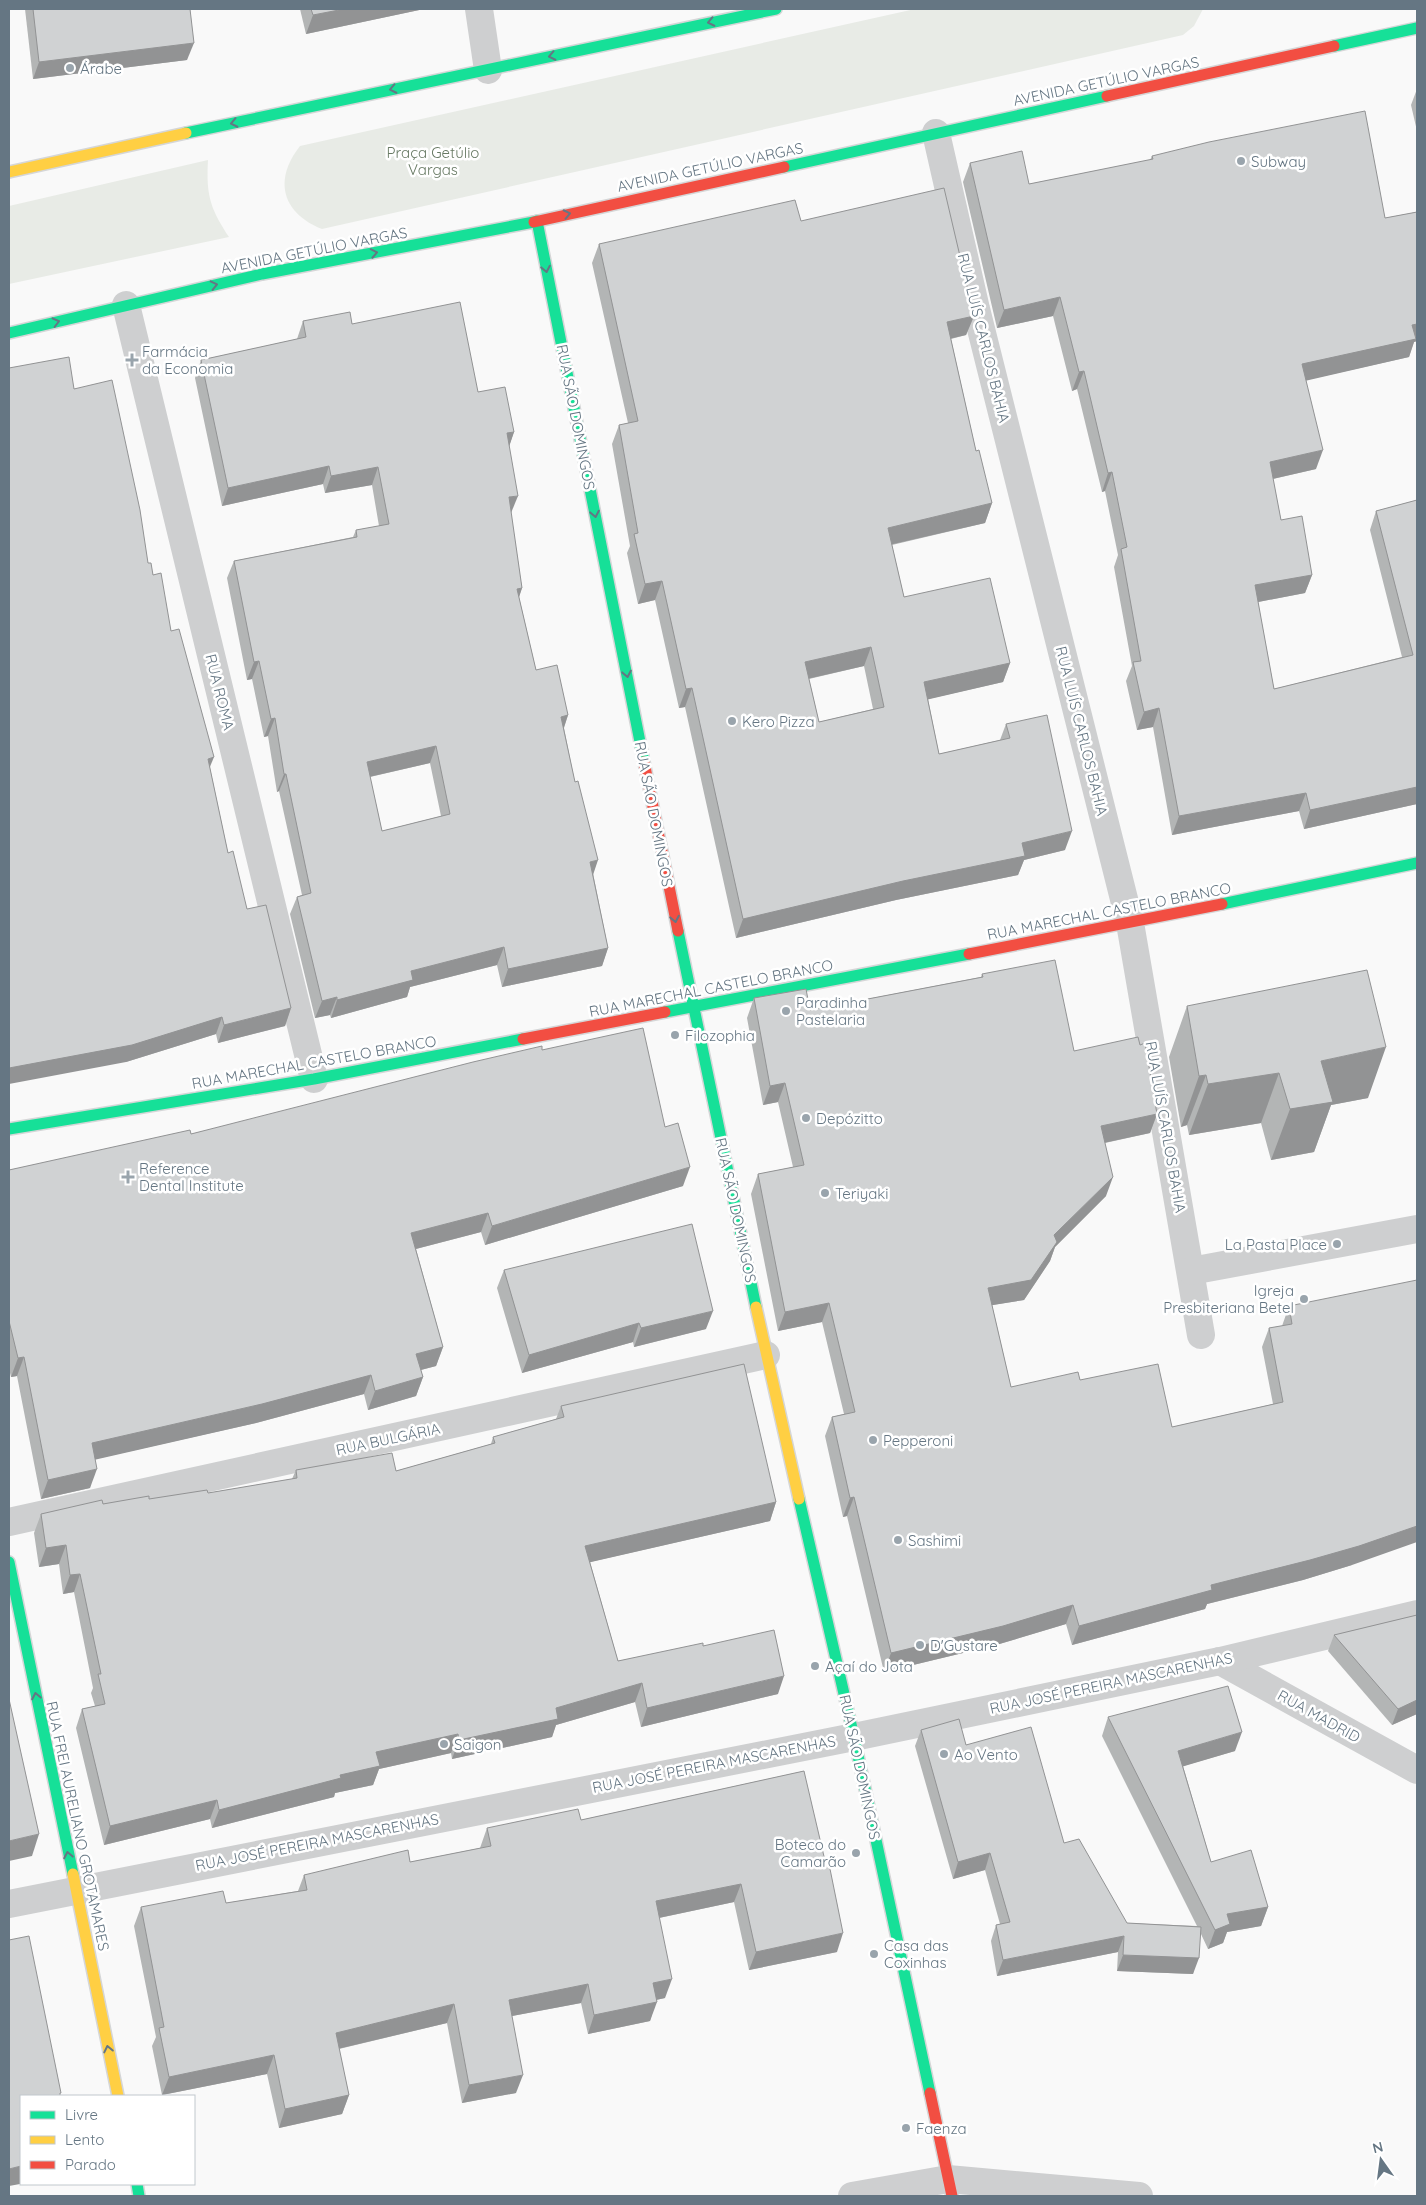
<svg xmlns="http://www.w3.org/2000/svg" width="1426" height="2205" font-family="Quicksand,sans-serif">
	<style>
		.green { fill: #e8ebe6 }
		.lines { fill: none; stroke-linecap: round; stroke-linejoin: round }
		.fast-casing { stroke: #d5d6d7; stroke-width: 14 }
		.slow-casing { stroke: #d5d6d7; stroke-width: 14 }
		.jam-casing { stroke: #d5d6d7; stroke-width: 14 }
		.street { stroke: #cecfd0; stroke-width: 28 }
		.fast { stroke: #16e098; stroke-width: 11 }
		.slow { stroke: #ffcf43; stroke-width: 11 }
		.jam { stroke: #f24e42; stroke-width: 11 }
		.wall { fill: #b3b5b5; fill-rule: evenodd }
		.shaded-wall { fill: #929394 }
		.building { fill: #d0d2d3; stroke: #929394; fill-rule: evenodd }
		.oneway { stroke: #657683 }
		.poi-dot { fill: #99a4ac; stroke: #fff; stroke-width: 2 }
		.labels { text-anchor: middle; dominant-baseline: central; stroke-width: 5; stroke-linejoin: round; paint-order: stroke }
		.poi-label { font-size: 15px; fill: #657683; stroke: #fff; text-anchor: start }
		.street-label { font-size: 15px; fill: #657683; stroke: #fff }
		.park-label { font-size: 15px; fill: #687a64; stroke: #fff }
	</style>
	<rect width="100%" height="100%" fill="#f9f9f9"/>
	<!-- green -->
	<g class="green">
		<path d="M915 9H1203L1194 26 1183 35 322 229C282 213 273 180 300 146Z"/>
		<path d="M208 160C206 195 210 208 229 237L9 284V206Z"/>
	</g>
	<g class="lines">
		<defs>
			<g id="fast">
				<polyline points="1334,46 1417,28"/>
				<polyline points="186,133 776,9"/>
				<polyline points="784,167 1107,96"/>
				<polyline points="537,221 644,762"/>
				<polyline points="9,333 262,274 534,222"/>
				<polyline points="1222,904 1417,863"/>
				<polyline points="678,931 756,1307"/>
				<polyline points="665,1012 969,954"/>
				<polyline points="9,1129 314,1079 523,1039"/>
				<polyline points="799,1499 854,1737 930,2093"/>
				<polyline points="9,1562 73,1874"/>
				<polyline points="137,2184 139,2196"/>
			</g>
			<g id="slow">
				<polyline points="9,172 186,133"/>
				<polyline points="756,1307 799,1499"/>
				<polyline points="73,1874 118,2096"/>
			</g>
			<g id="jam">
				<polyline points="1107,96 1334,46"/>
				<polyline points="534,222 784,167"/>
				<polyline points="644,762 678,931"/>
				<polyline points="969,954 1222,904"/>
				<polyline points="523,1039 665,1012"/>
				<polyline points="930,2093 952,2196"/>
			</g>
		</defs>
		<!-- fast casing -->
		<use href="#fast" class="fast-casing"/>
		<!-- slow casing -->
		<use href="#slow" class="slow-casing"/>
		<!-- jam casing -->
		<use href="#jam" class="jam-casing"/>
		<!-- street -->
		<g class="street">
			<polyline points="479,9 488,70"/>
			<polyline points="936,133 976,309 1130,923 1201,1335"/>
			<polyline points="126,305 314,1079"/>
			<polyline points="1191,1271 1417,1229"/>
			<polyline points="9,1522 766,1355"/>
			<polyline points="1220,1661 1417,1770"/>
			<polyline points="9,1904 854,1737 1220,1661 1417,1614"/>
			<polyline points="852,2196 948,2179 1139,2196"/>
		</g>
		<!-- fast -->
		<use href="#fast" class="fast"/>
		<!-- slow -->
		<use href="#slow" class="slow"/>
		<!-- jam -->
		<use href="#jam" class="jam"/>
	</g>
	<!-- wall -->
	<g class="wall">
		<polygon points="25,9 190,9 187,60 33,79"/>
		<polygon points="300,9 424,9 306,34"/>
		<polygon points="1417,89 1417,131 1411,105"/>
		<polygon points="1152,156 1385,218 1417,212 1417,341 1414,342 1409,357 1306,380 1316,469 1273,479 1281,520 1312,575 1305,593 1258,602 1274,689 1402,657 1370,530 1376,511 1417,500 1417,804 1304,829 1299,811 1172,835 1153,727 1137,730 1126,681 1132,666 1114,567 1118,555 1105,491 1102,492 1077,389 1072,391 1053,316 997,328 963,182 970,163 1029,184 1150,160"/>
		<path d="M801 221 974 316 966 335 951 339 976 451 992 503 985 523 892 545 904 597 1010 663 1003 682 928 699 939 754 1000 740 1006 724 1065 850 1024 860 1018 875 896 900 736 938 685 707 679 708 655 600 638 604 627 553 630 546 612 444 619 425 628 423 592 263 599 244ZM864 666 873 709 819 722 809 679Z"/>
		<path d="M303 321 352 324 478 392 514 432 509 446 511 513 522 588 519 597 536 670 568 715 564 728 608 948 602 966 502 987 497 965 410 987 407 997 331 1018 330 1015 315 1018 290 914 297 897 302 895 279 791 277 792 268 736 264 737 252 679 247 680 227 578 234 561 353 537 356 530 379 526 372 485 325 493 323 484 222 506 195 378 201 360 297 339ZM430 763 441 816 382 831 370 777Z"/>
		<polygon points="74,389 153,575 171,631 210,768 228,853 247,909 291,1008 285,1026 218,1043 216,1034 126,1062"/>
		<polygon points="982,974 1074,1051 1157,1114 1150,1133 1105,1143 1106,1196 1055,1247 1050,1261 1024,1300 992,1305 1011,1387 1080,1380 1172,1427 1273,1404 1262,1347 1269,1328 1282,1326 1289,1306 1352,1565 1303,1580 1207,1604 1205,1609 1072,1645 1066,1624 996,1645 884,1672 847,1516 843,1517 825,1436 832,1417 844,1414 822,1322 778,1331 751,1194 758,1174 793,1167 778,1102 763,1105 747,1018 754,998 810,1010 981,977"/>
		<polygon points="1187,1006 1368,1098 1331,1105 1314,1152 1271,1160 1261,1123 1189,1135 1187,1125 1181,1127 1169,1057"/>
		<polygon points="542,1050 665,1127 683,1186 485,1245 481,1232 416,1249 443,1347 436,1366 421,1370 423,1377 416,1396 368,1410 364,1394 256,1423 95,1459 90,1488 41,1499 17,1376 11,1377 9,1369 9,1170 191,1134"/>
		<polygon points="504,1270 706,1329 634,1347 633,1342 522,1373 497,1288"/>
		<polygon points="561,1406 776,1502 770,1521 590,1562 618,1661 703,1646 778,1694 641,1727 635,1702 556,1725 552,1737 452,1759 451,1753 379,1769 373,1785 335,1793 334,1797 212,1828 210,1819 104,1845 76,1728 82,1709 95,1706 91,1693 93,1688 74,1592 63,1594 59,1564 39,1567 34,1533 41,1514 103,1504 208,1493 292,1479 296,1470 396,1471 491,1444 493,1437 556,1419"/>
		<polygon points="1417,1615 1417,1714 1392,1725 1328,1651 1334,1635"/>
		<polygon points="1108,1717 1235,1751 1183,1766 1211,1862 1268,1907 1261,1926 1227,1932 1223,1943 1208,1949 1201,1934 1193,1974 1117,1971 1118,1952 997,1976 991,1941 996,1925 1000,1924 985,1870 953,1879 915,1746 921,1730 966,1745 1064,1843 1127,1923 1197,1926 1102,1736"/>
		<polygon points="804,1771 837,1952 749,1970 734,1902 659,1918 665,1998 656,2000 650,2021 588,2034 581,2003 512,2016 516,2093 462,2103 447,2023 339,2049 349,2095 342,2114 279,2128 267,2074 162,2095 152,2046 156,2037 134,1926 141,1907 226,1903 298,1891 304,1875 410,1862 480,1848 487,1828 581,1820"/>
	</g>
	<!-- shaded-wall -->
	<g class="shaded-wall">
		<polygon points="344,9 424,9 306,34 313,15"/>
		<polygon points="194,43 187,60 33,79 39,62"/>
		<polygon points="1060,297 1053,316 997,328 1004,310"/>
		<polygon points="974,316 966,335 940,341 947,322"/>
		<polygon points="1417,324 1417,341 1414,342 1409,357 1296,383 1302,364 1412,325"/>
		<polygon points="1084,371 1077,389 1072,391 1079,372"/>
		<polygon points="514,432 508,450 507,433"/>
		<polygon points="1323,450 1316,469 1263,481 1270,462"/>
		<polygon points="329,466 323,484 222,506 228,488"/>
		<polygon points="378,467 372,485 325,493 331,476"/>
		<polygon points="1112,472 1105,491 1102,492 1108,473"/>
		<polygon points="518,496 511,513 509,497"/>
		<polygon points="992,503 985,523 880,547 888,528"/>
		<polygon points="1312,575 1305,593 1248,604 1255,585"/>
		<polygon points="662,581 655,600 638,604 645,584"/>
		<polygon points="522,588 516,606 517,589"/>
		<polygon points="871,647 864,666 798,681 805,662"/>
		<polygon points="259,661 252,679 247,680 254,662"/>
		<polygon points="1010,663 1003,682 917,702 924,682"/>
		<polygon points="692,688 685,707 679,708 686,689"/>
		<polygon points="1159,708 1153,727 1137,730 1144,712"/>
		<polygon points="568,715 562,733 561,717"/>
		<polygon points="275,718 268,736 264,737 271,719"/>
		<polygon points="436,746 430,763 360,779 367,762"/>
		<polygon points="214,757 207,774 208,759"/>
		<polygon points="284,774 286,774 279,791 277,792"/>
		<polygon points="1417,787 1417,804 1304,829 1310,810"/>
		<polygon points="1306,793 1299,811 1172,835 1179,816"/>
		<polygon points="1072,831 1065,850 1024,860 1018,875 896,900 736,938 743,919 1022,843"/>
		<polygon points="598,860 592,878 590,862"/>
		<polygon points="504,947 497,965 410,987 407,997 331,1018 337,1000 411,971"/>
		<polygon points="608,948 602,966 502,987 508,969"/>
		<polygon points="337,997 330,1015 315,1018 322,1001"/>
		<polygon points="291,1008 285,1026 218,1043 224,1025"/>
		<polygon points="222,1017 216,1034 126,1062 9,1084 9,1068"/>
		<polygon points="1386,1047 1368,1098 1331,1105 1314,1152 1271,1160 1290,1109 1321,1061"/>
		<polygon points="1279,1073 1261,1123 1189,1135 1208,1084"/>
		<polygon points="1206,1075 1187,1125 1181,1127 1199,1076"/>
		<polygon points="785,1083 778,1102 763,1105 770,1086"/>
		<polygon points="1157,1114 1150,1133 1094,1145 1101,1126"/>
		<polygon points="690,1167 683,1186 485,1245 492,1226"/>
		<polygon points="1113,1177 1106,1196 1055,1247 1050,1261 1024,1300 981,1307 988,1288 1054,1235"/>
		<polygon points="488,1213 481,1232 404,1252 411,1233"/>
		<polygon points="829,1303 822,1322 778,1331 785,1312"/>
		<polygon points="713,1311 706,1329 634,1347 641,1328"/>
		<polygon points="639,1323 633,1342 522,1373 529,1355"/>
		<polygon points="443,1347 436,1366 409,1373 416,1354"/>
		<polygon points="24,1357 17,1376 11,1377 18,1358"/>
		<polygon points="371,1375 364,1394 256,1423 85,1462 92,1443"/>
		<polygon points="423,1377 416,1396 368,1410 375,1391"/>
		<polygon points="97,1469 90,1488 41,1499 48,1480"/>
		<polygon points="854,1497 847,1516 843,1517 850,1498"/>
		<polygon points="776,1502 770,1521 578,1565 585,1546"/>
		<polygon points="1417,1526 1417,1542 1352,1565 1303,1580 1207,1604 1205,1609 1072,1645 1079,1626 1211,1585"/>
		<polygon points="66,1545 59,1564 39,1567 46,1548"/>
		<polygon points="80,1574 74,1592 63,1594 70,1575"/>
		<polygon points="1073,1605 1066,1624 996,1645 884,1672 891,1653"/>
		<polygon points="784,1676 778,1694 641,1727 647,1708"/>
		<polygon points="642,1683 635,1702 556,1725 552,1737 452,1759 459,1740 556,1708"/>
		<polygon points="1417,1700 1417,1714 1392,1725 1398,1709"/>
		<polygon points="1242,1732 1235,1751 1171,1770 1178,1751"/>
		<polygon points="458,1734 451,1753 379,1769 373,1785 335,1793 334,1797 212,1828 219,1810 340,1775 376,1752"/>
		<polygon points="217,1800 210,1819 104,1845 110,1826"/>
		<polygon points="39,1834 32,1856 9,1861 9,1841"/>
		<polygon points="990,1853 985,1870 953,1879 958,1862"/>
		<polygon points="741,1884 734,1902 649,1920 656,1901"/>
		<polygon points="1268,1907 1261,1926 1227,1932 1223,1943 1208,1949 1215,1930 1227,1914"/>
		<polygon points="843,1933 837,1952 749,1970 756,1952"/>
		<polygon points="1124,1936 1118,1952 997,1976 1003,1960"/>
		<polygon points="1123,1955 1199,1958 1193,1974 1117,1971"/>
		<polygon points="672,1979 665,1998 646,2002 653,1983"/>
		<polygon points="588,1984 581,2003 502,2018 509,2000"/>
		<polygon points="657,2002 650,2021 588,2034 594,2015"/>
		<polygon points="454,2004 447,2023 329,2051 336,2033"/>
		<polygon points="274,2055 267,2074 162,2095 169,2077"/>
		<polygon points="523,2075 516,2093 462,2103 469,2085"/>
		<polygon points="349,2095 342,2114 279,2128 285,2109"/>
		<polygon points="21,2166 21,2181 20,2184 9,2186 9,2169"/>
	</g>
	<!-- building -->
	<g class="building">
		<polygon points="33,9 190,9 194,43 39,62"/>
		<polygon points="311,9 344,9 313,15"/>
		<polygon points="1365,111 1385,218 1417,212 1417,324 1412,325 1416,339 1302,364 1323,450 1270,462 1281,520 1302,516 1312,575 1255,585 1274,689 1413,655 1376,511 1417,500 1417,787 1310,810 1306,793 1179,816 1159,708 1144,712 1133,662 1141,661 1121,549 1127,547 1112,472 1108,473 1084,371 1079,372 1060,297 1004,310 970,163 1022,151 1029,184 1153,159 1152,156 1209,142"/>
		<path d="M944 188 974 316 947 322 976 451 979 450 992 503 888 528 904 597 990 578 1010 663 924 682 939 754 1010 738 1006 724 1047 715 1072 831 1022 843 1025 856 903 881 743 919 692 688 686 689 662 581 645 584 634 534 638 533 619 425 638 421 599 244 795 200 801 221ZM871 647 884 707 819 722 805 662Z"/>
		<path d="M460 302 478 392 505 387 514 432 507 433 518 496 509 497 522 588 517 589 536 670 557 665 568 715 561 717 575 782 578 781 598 860 590 862 608 948 508 969 504 947 411 971 413 980 337 1000V997L322 1001 297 897 311 893 286 774H284L275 718 271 719 259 661 254 662 234 561 357 537 356 530 389 524 378 467 331 476 329 466 228 488 201 360 306 337 303 321 350 312 352 324ZM436 746 450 814 382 831 367 762Z"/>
		<polygon points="69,357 74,389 112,380 140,510 148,563 151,563 153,575 161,573 171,631 179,629 214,757 208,759 228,853 233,851 247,909 266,905 291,1008 224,1025 222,1017 132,1045 9,1068 9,368"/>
		<polygon points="1055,960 1074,1051 1138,1037 1140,1045 1145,1043 1157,1114 1101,1126 1113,1177 1054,1235 1057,1242 1031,1280 988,1288 1011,1387 1078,1372 1080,1380 1158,1364 1172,1427 1283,1402 1269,1328 1292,1324 1289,1306 1417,1280 1417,1526 1359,1546 1310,1560 1211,1585 1212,1590 1079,1626 1073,1605 1003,1626 891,1653 854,1497 850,1498 832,1417 855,1412 829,1303 785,1312 758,1174 804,1165 785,1083 770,1086 754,998 806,989 810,1010 983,977 982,974"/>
		<polygon points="1367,970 1386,1047 1321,1061 1333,1102 1290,1109 1279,1073 1208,1084 1206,1075 1199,1076 1187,1006"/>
		<polygon points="643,1028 665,1127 678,1123 690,1167 492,1226 488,1213 411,1233 443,1347 416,1354 423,1377 375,1391 371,1375 262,1404 92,1443 97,1469 48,1480 24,1357 18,1358 9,1321 9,1170 190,1130 191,1134 473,1062 542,1046 542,1050"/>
		<polygon points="692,1224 713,1311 641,1328 639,1323 529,1355 504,1270"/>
		<polygon points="744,1364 776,1502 585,1546 618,1661 703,1643 703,1646 774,1630 784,1676 647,1708 642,1683 556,1708 558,1719 459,1740 458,1734 376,1752 380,1766 340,1775 341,1778 219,1810 217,1800 110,1826 82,1709 105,1704 98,1674 101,1674 80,1574 70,1575 66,1545 46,1548 41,1514 102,1500 103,1504 149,1496 149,1499 207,1490 208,1493 297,1478 296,1470 392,1453 396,1471 495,1443 493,1437 564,1417 561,1406"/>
		<polygon points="1417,1615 1417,1700 1398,1709 1334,1635"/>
		<polygon points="1228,1686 1242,1732 1178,1751 1211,1862 1251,1850 1268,1907 1227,1914 1230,1924 1215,1930 1108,1717"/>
		<polygon points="9,1699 39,1834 9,1841"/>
		<polygon points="959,1719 966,1745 1031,1727 1064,1843 1079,1839 1127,1923 1201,1927 1199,1958 1123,1955 1124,1936 1003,1960 996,1925 1010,1922 990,1853 958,1862 921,1730"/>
		<polygon points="804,1771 826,1865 829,1864 843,1933 756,1952 741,1884 656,1901 672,1979 653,1983 657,2002 594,2015 588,1984 509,2000 523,2075 469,2085 454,2004 336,2033 349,2095 285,2109 274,2055 169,2077 159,2028 164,2027 141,1907 223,1891 226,1903 307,1890 304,1875 408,1850 410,1862 491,1846 487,1828 578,1809 581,1820"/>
		<polygon points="29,1936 61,2093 60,2093 60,2096 21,2096 21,2166 9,2169 9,1940"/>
	</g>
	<!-- one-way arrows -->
	<defs><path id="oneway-chevron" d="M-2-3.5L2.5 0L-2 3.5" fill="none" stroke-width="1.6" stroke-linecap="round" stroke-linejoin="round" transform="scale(1.25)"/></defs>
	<g class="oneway">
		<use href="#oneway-chevron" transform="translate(711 22) rotate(168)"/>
		<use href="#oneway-chevron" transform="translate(552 56) rotate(168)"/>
		<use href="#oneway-chevron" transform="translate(393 89) rotate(168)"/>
		<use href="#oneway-chevron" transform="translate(234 123) rotate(168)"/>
		<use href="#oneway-chevron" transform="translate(567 214) rotate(-12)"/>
		<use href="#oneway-chevron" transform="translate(374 253) rotate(-11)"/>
		<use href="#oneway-chevron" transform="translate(546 269) rotate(79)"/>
		<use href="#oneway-chevron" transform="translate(214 285) rotate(-13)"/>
		<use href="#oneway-chevron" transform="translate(56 322) rotate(-14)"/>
		<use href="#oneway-chevron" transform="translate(595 514) rotate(79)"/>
		<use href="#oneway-chevron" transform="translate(627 674) rotate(79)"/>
		<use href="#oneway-chevron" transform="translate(675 919) rotate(79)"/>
		<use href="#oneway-chevron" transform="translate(36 1696) rotate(-101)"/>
		<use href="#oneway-chevron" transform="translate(68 1855) rotate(-101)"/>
		<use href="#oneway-chevron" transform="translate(108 2049) rotate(-102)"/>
	</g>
	<!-- markers -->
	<g class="poi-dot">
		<circle cx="70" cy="68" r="5"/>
		<circle cx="1241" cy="161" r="5"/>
		<path d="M129.5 352.5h5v5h5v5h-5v5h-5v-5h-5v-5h5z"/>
		<circle cx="732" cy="721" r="5"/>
		<circle cx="786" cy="1011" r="5"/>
		<circle cx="675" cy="1035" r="5"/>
		<circle cx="806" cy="1118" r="5"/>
		<path d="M125.5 1169.5h5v5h5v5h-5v5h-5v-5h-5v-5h5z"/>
		<circle cx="825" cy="1193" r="5"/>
		<circle cx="1337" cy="1244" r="5"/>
		<circle cx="1304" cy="1299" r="5"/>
		<circle cx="873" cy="1440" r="5"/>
		<circle cx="898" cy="1540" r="5"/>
		<circle cx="920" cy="1645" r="5"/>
		<circle cx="815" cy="1666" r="5"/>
		<circle cx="444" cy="1744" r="5"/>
		<circle cx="944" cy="1754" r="5"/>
		<circle cx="856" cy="1853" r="5"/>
		<circle cx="874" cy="1954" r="5"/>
		<circle cx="906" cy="2128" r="5"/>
	</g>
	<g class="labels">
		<!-- poi labels -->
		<g class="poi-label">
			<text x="80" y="68">Árabe</text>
			<text x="1251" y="161">Subway</text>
			<text x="142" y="351">Farmácia<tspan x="142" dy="17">da Economia</tspan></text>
			<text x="742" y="721">Kero Pizza</text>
			<text x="796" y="1002">Paradinha<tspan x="796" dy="17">Pastelaria</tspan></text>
			<text x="685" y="1035">Filozophia</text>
			<text x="816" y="1118">Depózitto</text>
			<text x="139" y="1168">Reference<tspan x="139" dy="17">Dental Institute</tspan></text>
			<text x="835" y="1193">Teriyaki</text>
			<text x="1327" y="1244" text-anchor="end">La Pasta Place</text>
			<text x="1294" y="1290" text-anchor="end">Igreja<tspan x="1294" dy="17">Presbiteriana Betel</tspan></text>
			<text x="883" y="1440">Pepperoni</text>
			<text x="908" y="1540">Sashimi</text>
			<text x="930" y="1645">D'Gustare</text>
			<text x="825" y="1666">Açaí do Jota</text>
			<text x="454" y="1744">Saigon</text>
			<text x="954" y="1754">Ao Vento</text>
			<text x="846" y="1844" text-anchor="end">Boteco do<tspan x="846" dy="17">Camarão</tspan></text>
			<text x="884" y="1945">Casa das<tspan x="884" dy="17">Coxinhas</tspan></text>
			<text x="916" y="2128">Faenza</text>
		</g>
		<!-- street labels -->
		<g class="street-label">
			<text transform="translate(1106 81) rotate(-12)">AVENIDA GETÚLIO VARGAS</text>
			<text transform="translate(710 167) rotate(-12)">AVENIDA GETÚLIO VARGAS</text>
			<text transform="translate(314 250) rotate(-11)">AVENIDA GETÚLIO VARGAS</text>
			<text transform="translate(984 338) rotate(76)">RUA LUÍS CARLOS BAHIA</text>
			<text transform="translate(576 417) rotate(79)">RUA SÃO DOMINGOS</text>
			<text transform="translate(220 692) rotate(76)">RUA ROMA</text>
			<text transform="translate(1082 731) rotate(76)">RUA LUÍS CARLOS BAHIA</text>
			<text transform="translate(654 814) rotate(79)">RUA SÃO DOMINGOS</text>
			<text transform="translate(1109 911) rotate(-11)">RUA MARECHAL CASTELO BRANCO</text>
			<text transform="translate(711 988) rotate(-11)">RUA MARECHAL CASTELO BRANCO</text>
			<text transform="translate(314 1062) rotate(-10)">RUA MARECHAL CASTELO BRANCO</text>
			<text transform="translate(1166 1127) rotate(80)">RUA LUÍS CARLOS BAHIA</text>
			<text transform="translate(736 1210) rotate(78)">RUA SÃO DOMINGOS</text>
			<text transform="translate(388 1439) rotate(-12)">RUA BULGÁRIA</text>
			<text transform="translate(1111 1683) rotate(-12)">RUA JOSÉ PEREIRA MASCARENHAS</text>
			<text transform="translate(1319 1716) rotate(29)">RUA MADRID</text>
			<text transform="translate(714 1764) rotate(-11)">RUA JOSÉ PEREIRA MASCARENHAS</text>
			<text transform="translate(860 1767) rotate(78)">RUA SÃO DOMINGOS</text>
			<text transform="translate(78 1826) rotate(78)">RUA FREI AURELIANO GROTAMARES</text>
			<text transform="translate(317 1842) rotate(-11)">RUA JOSÉ PEREIRA MASCARENHAS</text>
		</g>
		<!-- park labels -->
		<g class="park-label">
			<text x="433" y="152">Praça Getúlio<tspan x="433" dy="17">Vargas</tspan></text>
		</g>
	</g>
	<!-- border -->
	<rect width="1426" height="2205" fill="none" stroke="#657683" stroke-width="20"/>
	<!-- legend -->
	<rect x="20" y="2095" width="175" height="90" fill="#ffffff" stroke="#c1c8cd"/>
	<rect x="30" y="2111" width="25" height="8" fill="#16e098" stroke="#c1c8cd"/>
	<text x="65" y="2120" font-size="15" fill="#657683">Livre</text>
	<rect x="30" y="2136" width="25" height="8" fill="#ffcf43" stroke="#c1c8cd"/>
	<text x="65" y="2145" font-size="15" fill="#657683">Lento</text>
	<rect x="30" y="2161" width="25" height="8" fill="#f24e42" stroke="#c1c8cd"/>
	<text x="65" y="2170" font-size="15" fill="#657683">Parado</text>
	<!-- north arrow -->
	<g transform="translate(1381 2160) rotate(346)" stroke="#ffffff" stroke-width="4" paint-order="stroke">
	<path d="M0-4L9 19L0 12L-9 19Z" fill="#657683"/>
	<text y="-8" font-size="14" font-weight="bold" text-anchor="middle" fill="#657683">N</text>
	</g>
</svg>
